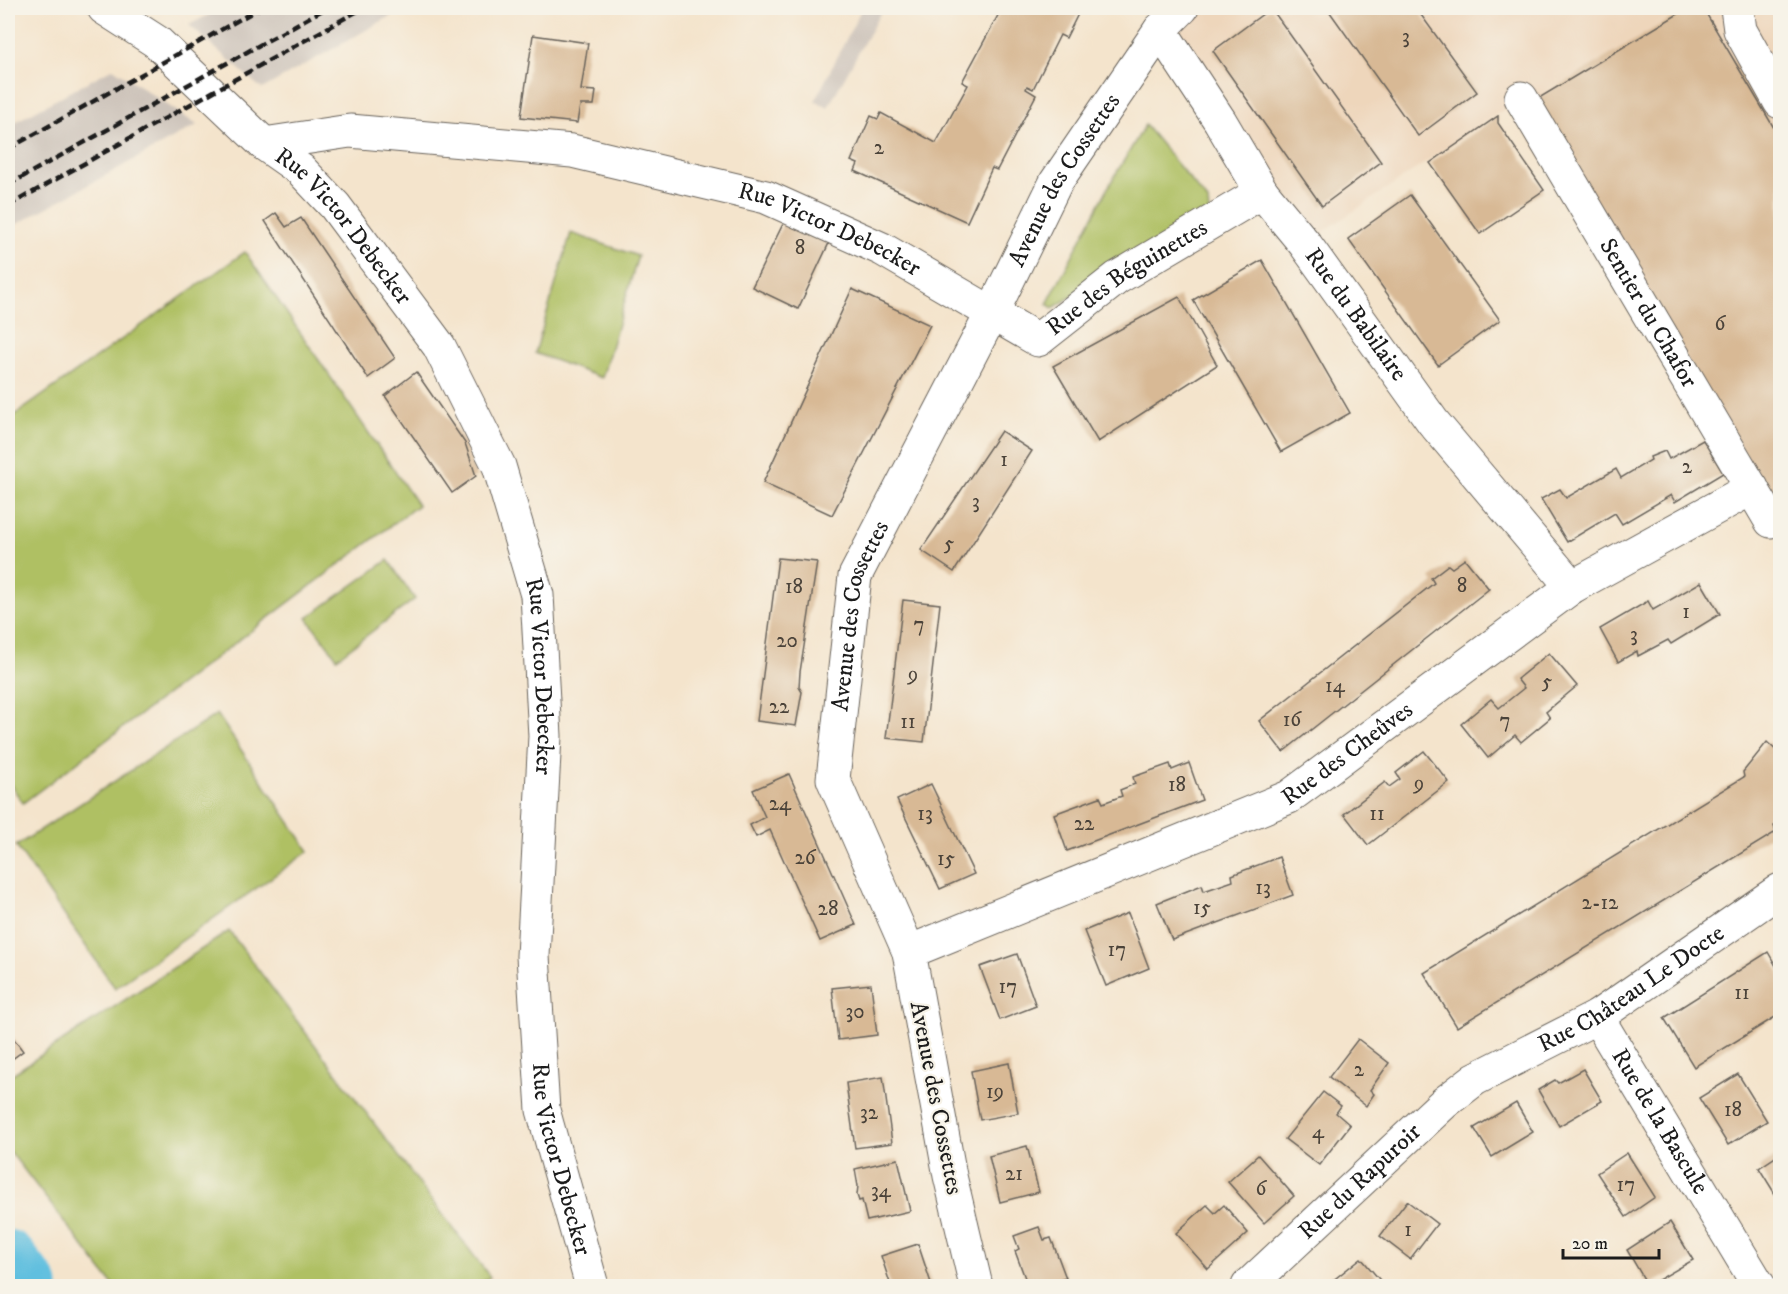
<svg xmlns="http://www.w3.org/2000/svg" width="1788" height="1294" font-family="'IM FELL DW Pica',serif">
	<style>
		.built { fill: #eed6bb }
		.industrial { fill: #ccc2b9 }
		.green { fill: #afc063; stroke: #666e40; stroke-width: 1.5 }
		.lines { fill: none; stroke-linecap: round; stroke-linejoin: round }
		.river { stroke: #61bfdf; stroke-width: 57 }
		.building { fill: #d8b995 }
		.minor-casing { stroke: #68625a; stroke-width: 35 }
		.minor { stroke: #fff; stroke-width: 33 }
		.rail { stroke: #1c1c1c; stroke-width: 4.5; stroke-dasharray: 9 4.5; stroke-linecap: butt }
		.labels { text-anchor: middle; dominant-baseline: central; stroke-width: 4.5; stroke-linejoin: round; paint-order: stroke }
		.number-label { font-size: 21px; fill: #4b433a }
		.street-label { font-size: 24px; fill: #1c1c1c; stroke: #f7f3e8 }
	</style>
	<rect width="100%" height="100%" fill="#f7f3e8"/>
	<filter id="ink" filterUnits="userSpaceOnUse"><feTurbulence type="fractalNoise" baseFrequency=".0167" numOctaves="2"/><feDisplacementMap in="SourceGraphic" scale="12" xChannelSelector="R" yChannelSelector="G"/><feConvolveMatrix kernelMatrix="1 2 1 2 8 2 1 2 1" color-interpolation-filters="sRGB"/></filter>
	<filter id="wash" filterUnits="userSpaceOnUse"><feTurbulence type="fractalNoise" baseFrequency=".008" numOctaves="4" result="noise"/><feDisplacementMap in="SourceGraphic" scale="24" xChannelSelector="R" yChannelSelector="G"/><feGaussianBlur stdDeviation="1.35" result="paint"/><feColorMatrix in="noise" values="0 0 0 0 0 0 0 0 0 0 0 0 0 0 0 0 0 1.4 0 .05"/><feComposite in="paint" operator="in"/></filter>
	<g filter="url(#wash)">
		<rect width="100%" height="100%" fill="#f4e4cc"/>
		<!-- built -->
		<polygon class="built" points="1182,8 1780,8 1780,523 1509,106 1305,244 1160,30"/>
		<!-- industrial -->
		<g class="industrial">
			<polygon points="222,8 405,8 262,89 189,25"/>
			<polygon points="862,8 883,8 828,107 815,101"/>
			<polygon points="113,68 197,125 8,229 8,126"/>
		</g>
		<!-- green -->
		<g class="green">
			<polygon points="1145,125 1208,201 1209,213 1053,308 1047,304 1111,182"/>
			<polygon points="571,233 638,256 602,378 535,353"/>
			<polygon points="245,252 418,505 23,803 8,781 8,420"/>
			<polygon points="388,560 415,599 337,658 307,618"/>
			<polygon points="217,714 309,851 115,988 16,846"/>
			<polygon points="229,931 490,1277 477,1286 114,1286 8,1149 8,1077"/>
		</g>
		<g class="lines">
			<!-- river -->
			<polyline class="river" points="8,1258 30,1286"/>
		</g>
		<g id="blocks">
			<!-- building -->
			<g class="building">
				<polygon points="1002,8 1081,8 1066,38 1060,35 1033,89 1027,86 1026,89 1036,95 997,170 992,168 967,222 855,171 858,164 851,161 871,116 878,119 881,113 936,143 968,85 962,82"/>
				<polygon points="1271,8 1381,162 1322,206 1213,51"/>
				<polygon points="1327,8 1416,8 1477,92 1418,136"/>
				<polygon points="1688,8 1703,8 1780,138 1780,510 1529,104"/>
				<polygon points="533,35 588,43 581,90 596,91 594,105 580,105 577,123 521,117"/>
				<polygon points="1498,116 1498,123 1544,190 1480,234 1430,163"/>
				<polygon points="1410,195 1500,320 1438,365 1348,239"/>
				<polygon points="276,213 286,227 301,218 395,358 368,378 265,221"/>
				<polygon points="784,222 829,243 798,309 752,287"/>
				<polygon points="1262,260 1350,413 1281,452 1193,300"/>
				<polygon points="852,289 930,325 832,515 763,483"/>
				<polygon points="1179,297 1217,365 1098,442 1053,366"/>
				<polygon points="416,372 465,443 476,476 452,493 385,396"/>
				<polygon points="1001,431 1032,451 954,572 921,550"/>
				<polygon points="1703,440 1723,473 1675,502 1671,495 1622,524 1615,513 1567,542 1541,499 1560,489 1566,498 1616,469 1621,478 1651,460 1650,457 1665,451 1669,459"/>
				<polygon points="778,558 817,562 800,672 799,687 802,692 796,726 757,721"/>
				<polygon points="1465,559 1489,589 1283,752 1259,721 1434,583 1431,578 1448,565 1452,568"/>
				<polygon points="1701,582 1720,614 1671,644 1668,640 1638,656 1637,651 1618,662 1600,629 1648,601 1653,610"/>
				<polygon points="903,600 940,604 924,742 886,738"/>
				<polygon points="1549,653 1577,686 1546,712 1550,718 1521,742 1515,735 1488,758 1461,724 1491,699 1499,708 1524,688 1517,679"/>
				<polygon points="1767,742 1780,754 1780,822 1774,826 1776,832 1457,1027 1424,973 1744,777 1743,772"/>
				<polygon points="1424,751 1449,782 1368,845 1344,814 1385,782 1389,787 1400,779 1396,773"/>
				<polygon points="1189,763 1202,800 1067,851 1054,814 1100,797 1103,803 1122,796 1120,790 1135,784 1133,777 1170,764 1172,770"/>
				<polygon points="789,774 856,925 820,941 770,830 756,837 750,825 765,817 753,790"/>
				<polygon points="931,784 974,874 940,889 897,800"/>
				<polygon points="1279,857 1293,895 1172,940 1157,903 1202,885 1204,891 1233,881 1232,875"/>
				<polygon points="1128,913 1149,968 1106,986 1084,931"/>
				<polygon points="1768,952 1780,973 1780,1014 1694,1067 1664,1018"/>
				<polygon points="1017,954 1036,1006 1000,1020 980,967"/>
				<polygon points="871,984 877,1035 838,1040 832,988"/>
				<polygon points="8,1031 23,1051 8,1062"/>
				<polygon points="1358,1039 1389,1063 1370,1090 1374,1094 1366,1106 1329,1077"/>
				<polygon points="1009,1063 1018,1113 980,1120 971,1071"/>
				<polygon points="1583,1069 1602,1101 1559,1126 1538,1090 1555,1080 1558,1083"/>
				<polygon points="1738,1074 1767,1121 1728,1145 1699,1098"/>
				<polygon points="883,1077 892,1143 855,1148 846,1083"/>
				<polygon points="1323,1092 1341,1106 1336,1113 1350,1125 1319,1165 1285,1139"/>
				<polygon points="1516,1103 1533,1132 1492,1157 1474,1128"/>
				<polygon points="1027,1146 1039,1192 1000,1202 989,1156"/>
				<polygon points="1627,1153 1655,1197 1626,1217 1597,1173"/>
				<polygon points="1780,1154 1780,1202 1759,1168"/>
				<polygon points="1258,1155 1294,1196 1264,1223 1228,1182"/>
				<polygon points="898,1159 910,1211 867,1221 862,1200 859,1201 857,1195 858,1186 855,1169"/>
				<polygon points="1407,1201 1437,1224 1410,1259 1380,1236"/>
				<polygon points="1207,1205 1215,1213 1224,1205 1248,1233 1208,1269 1176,1233"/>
				<polygon points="1670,1222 1693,1260 1648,1286 1627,1250"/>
				<polygon points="1039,1227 1044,1240 1051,1238 1066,1278 1042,1286 1028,1286 1015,1251 1019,1249 1014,1236"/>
				<polygon points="918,1244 932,1286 891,1286 881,1256"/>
				<polygon points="1361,1258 1385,1286 1326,1286"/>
			</g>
		</g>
	</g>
	<g filter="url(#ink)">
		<use href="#blocks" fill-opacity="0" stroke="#68625a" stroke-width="1.5"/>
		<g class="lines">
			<defs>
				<g id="minor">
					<path id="s1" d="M104 8 157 42 264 144 301 170 335 206 439 346 499 466 537 595 545 736 533 956 543 1110 592 1286"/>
					<polyline points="1737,8 1740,30 1780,102"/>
					<path id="s2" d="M1160 30 1220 121 1262 192 1305 244 1433 422 1572 587"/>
					<path id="s3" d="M1521 98 1771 521 1780 515"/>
					<path id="s4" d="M264 144 350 131 572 151 766 197 882 249 1038 340 1117 278 1262 192"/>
					<path id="s5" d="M909 952 1289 797 1572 587 1752 488"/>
					<path id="s6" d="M1597 1017 1759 1286"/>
					<path id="s7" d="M976 1286 950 1176 909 952 833 779 855 576 992 313 1056 182 1160 30 1182 8"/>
					<path id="s8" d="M1248 1286 1444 1103 1475 1079 1597 1017 1780 890"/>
				</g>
			</defs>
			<!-- minor casing -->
			<use href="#minor" class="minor-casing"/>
			<!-- minor -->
			<use href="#minor" class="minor"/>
			<!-- rail -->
			<g class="rail">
				<polyline points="8,149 260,8"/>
				<polyline points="8,185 326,8"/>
				<polyline points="8,206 363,8"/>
			</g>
		</g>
	</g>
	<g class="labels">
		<!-- number labels -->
		<g class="number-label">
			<text x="1406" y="37">3</text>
			<text x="879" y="148">2</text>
			<text x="800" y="248">8</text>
			<text x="1720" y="324">6</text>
			<text x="1004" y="460">1</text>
			<text x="1687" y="467">2</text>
			<text x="976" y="502">3</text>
			<text x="949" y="544">5</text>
			<text x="1462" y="586">8</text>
			<text x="794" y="587">18</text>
			<text x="1686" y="612">1</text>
			<text x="919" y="625">7</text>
			<text x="1634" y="635">3</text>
			<text x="787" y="641">20</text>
			<text x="913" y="675">9</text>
			<text x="1547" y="682">5</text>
			<text x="1335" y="686">14</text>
			<text x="779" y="707">22</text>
			<text x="1292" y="720">16</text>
			<text x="1505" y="721">7</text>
			<text x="908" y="722">11</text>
			<text x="1419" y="784">9</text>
			<text x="1177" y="785">18</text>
			<text x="780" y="804">24</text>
			<text x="925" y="814">13</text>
			<text x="1377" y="814">11</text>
			<text x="1084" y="824">22</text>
			<text x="805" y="858">26</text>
			<text x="946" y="859">15</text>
			<text x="1263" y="888">13</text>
			<text x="1600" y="903">2-12</text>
			<text x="1202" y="908">15</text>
			<text x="828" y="909">28</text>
			<text x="1117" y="950">17</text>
			<text x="1008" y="987">17</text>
			<text x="1742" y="993">11</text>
			<text x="855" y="1012">30</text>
			<text x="1359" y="1070">2</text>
			<text x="995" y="1092">19</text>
			<text x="1733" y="1110">18</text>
			<text x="869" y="1113">32</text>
			<text x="1318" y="1132">4</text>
			<text x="1014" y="1174">21</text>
			<text x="1626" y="1185">17</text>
			<text x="1261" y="1189">6</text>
			<text x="881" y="1191">34</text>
			<text x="1408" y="1230">1</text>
		</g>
		<!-- street labels -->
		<g class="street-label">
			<text stroke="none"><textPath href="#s7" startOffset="1182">Avenue des Cossettes</textPath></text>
			<text stroke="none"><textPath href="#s1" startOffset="326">Rue Victor Debecker</textPath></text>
			<text stroke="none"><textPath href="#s4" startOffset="580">Rue Victor Debecker</textPath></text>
			<text stroke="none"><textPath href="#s4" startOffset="926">Rue des Béguinettes</textPath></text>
			<text stroke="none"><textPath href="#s3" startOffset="250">Sentier du Chafor</textPath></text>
			<text stroke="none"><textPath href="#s2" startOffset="346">Rue du Babilaire</textPath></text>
			<text stroke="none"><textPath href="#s7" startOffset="696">Avenue des Cossettes</textPath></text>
			<text stroke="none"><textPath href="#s1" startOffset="830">Rue Victor Debecker</textPath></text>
			<text stroke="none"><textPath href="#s5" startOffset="483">Rue des Cheûves</textPath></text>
			<text stroke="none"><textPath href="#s8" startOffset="488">Rue Château Le Docte</textPath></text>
			<text transform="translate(936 1098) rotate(79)">Avenue des Cossettes</text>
			<text stroke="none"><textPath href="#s6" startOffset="122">Rue de la Bascule</textPath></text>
			<text stroke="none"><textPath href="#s1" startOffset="1316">Rue Victor Debecker</textPath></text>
			<text stroke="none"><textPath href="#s8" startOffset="153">Rue du Rapuroir</textPath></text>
		</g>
	</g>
	<!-- margin -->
	<rect width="1788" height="1294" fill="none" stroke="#f7f3e8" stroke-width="30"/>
	<!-- scale -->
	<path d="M1563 1249v9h96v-9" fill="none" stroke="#1c1c1c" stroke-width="3"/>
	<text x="1572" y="1249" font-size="18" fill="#1c1c1c" stroke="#f7f3e8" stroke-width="4.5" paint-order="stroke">20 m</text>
</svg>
